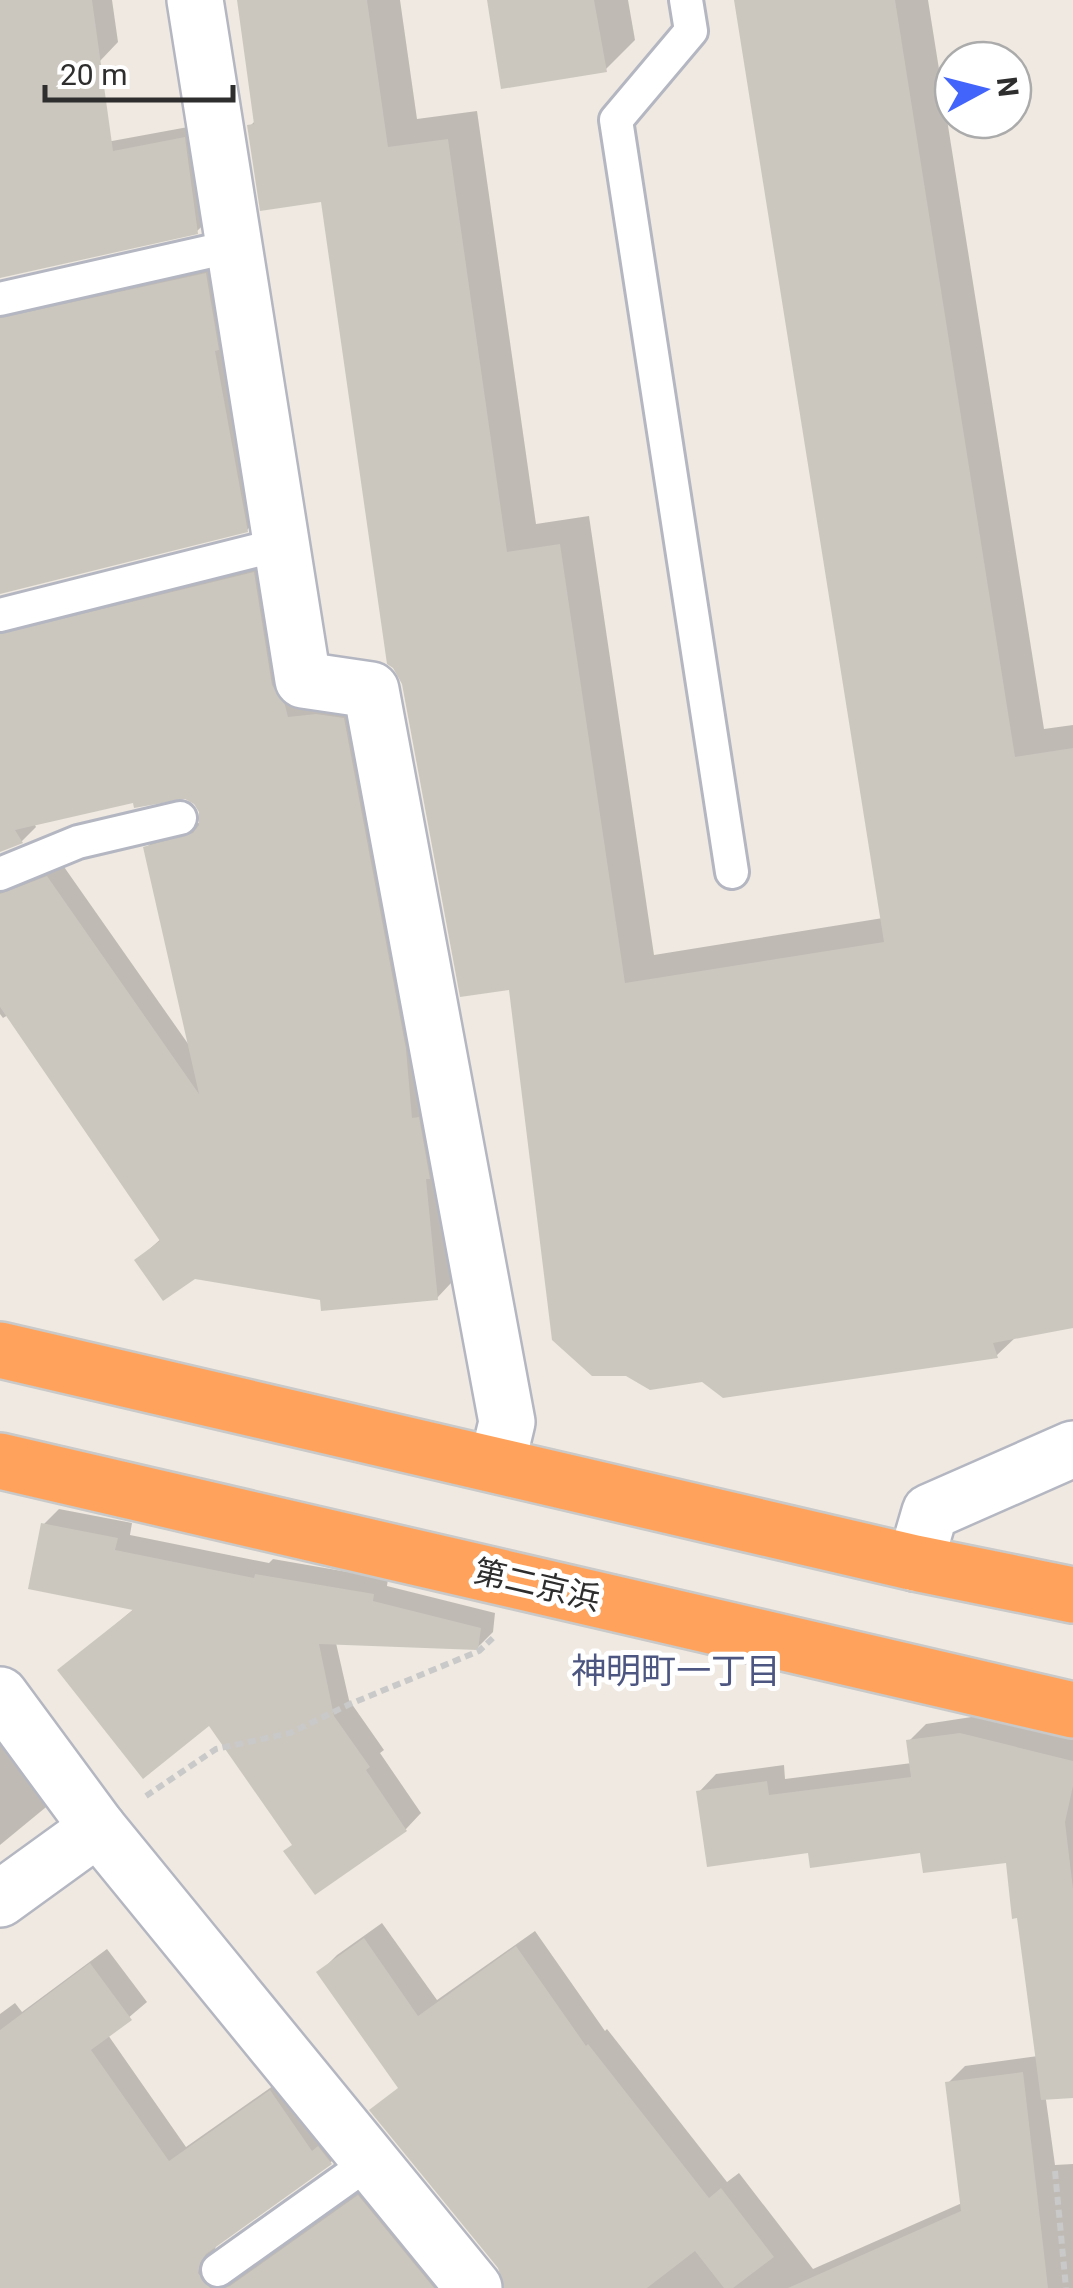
<svg xmlns="http://www.w3.org/2000/svg" width="1073" height="2288" font-family="Roboto,'Noto Sans JP',sans-serif">
	<style>
		.shadow { fill: #0003 }
		.building { fill: #cbc7bf }
		.lines { fill: none; stroke-linecap: round; stroke-linejoin: round }
		.lane-casing { stroke: #b4b7c1; stroke-width: 38 }
		.street-casing { stroke: #b4b7c1; stroke-width: 60 }
		.highway-casing { stroke: #c9c9c9; stroke-width: 60 }
		.path { stroke: #c9c9c9; stroke-width: 6; stroke-dasharray: 8 5; stroke-linecap: butt }
		.lane { stroke: #fff; stroke-width: 32 }
		.street { stroke: #fff; stroke-width: 55 }
		.highway { stroke: #ffa35c; stroke-width: 55 }
		.labels { text-anchor: middle; dominant-baseline: central; stroke-width: 10; stroke-linejoin: round; paint-order: stroke }
		.street-label { font-size: 32px; fill: #2e2e2e; stroke: #fff }
		.neighbourhood-label { font-size: 35px; fill: #4d5680; stroke: #fff }
	</style>
	<rect width="100%" height="100%" fill="#efe9e1"/>
	<!-- shadow -->
	<g class="shadow">
		<polygon points="0,0 112,0 118,42 100,61 0,74"/>
		<polygon points="239,0 400,0 417,119 477,111 536,524 589,516 654,955 883,918 736,0 928,0 1044,729 1073,725 1073,1325 1017,1336 997,1355 724,1396 511,987 404,683 395,667 323,199 249,127 279,97"/>
		<polygon points="489,0 628,0 635,40 605,70"/>
		<polygon points="199,125 212,217 197,231 0,276 0,171 25,157"/>
		<polygon points="220,260 261,515 247,530 0,592 0,299"/>
		<polygon points="268,559 286,670 358,704 440,1165 451,1283 437,1298 323,1298 137,1260 162,1238 8,1015 3,1018 0,1014 0,873 62,864 191,1048 146,848 160,834 202,822 197,804 188,797 135,800 34,823 36,827 22,841 0,850 0,615"/>
		<polygon points="59,1509 132,1523 130,1535 269,1563 273,1559 388,1579 387,1586 495,1613 493,1632 477,1648 336,1643 349,1700 384,1750 380,1753 421,1813 406,1829 316,1892 295,1843 209,1723 60,1671 135,1608 43,1525"/>
		<polygon points="0,1712 51,1803 0,1845"/>
		<polygon points="978,1716 1073,1740 1073,2060 1041,2064 1055,2165 1073,2164 1073,2288 581,2288 320,1972 337,1955 382,1923 437,2000 535,1931 605,2031 607,2029 727,2182 739,2173 813,2269 962,2203 948,2083 965,2066 1038,2056 1020,1916 1008,1860 922,1850 810,1851 699,1792 716,1774 784,1765 785,1779 912,1763 909,1741 926,1724"/>
		<polygon points="107,1949 147,2002 108,2035 186,2147 287,2076 347,2146 331,2162 218,2242 213,2253 218,2267 236,2275 248,2271 375,2181 465,2288 0,2288 0,2014 15,2003 22,2012"/>
	</g>
	<!-- building -->
	<g class="building">
		<polygon points="0,0 92,0 113,151 185,137 198,234 0,278"/>
		<polygon points="237,0 367,0 388,147 448,139 507,552 560,544 625,983 884,942 734,0 895,0 1015,757 1073,748 1073,1328 993,1343 998,1358 723,1398 702,1382 650,1390 626,1376 592,1376 552,1340 509,990 460,997 402,684 393,668 387,664 321,202 260,211 247,125 254,124"/>
		<polygon points="487,0 594,0 607,72 501,89"/>
		<polygon points="206,273 219,350 215,351 248,532 0,594 0,318"/>
		<polygon points="254,572 272,685 285,705 288,717 316,714 344,718 406,1049 412,1118 419,1117 430,1179 426,1179 438,1300 321,1311 320,1300 195,1279 163,1301 134,1260 160,1241 0,1007 0,894 47,876 199,1094 143,847 193,833 199,825 199,812 194,804 185,799 134,808 133,803 15,830 23,843 0,852 0,634"/>
		<polygon points="41,1523 118,1538 115,1550 254,1578 255,1574 374,1594 373,1601 481,1628 478,1650 319,1644 334,1716 370,1767 366,1770 407,1831 315,1895 283,1851 292,1845 209,1726 143,1779 57,1670 133,1610 28,1589"/>
		<polygon points="960,1733 1073,1761 1073,1786 1065,1822 1073,1889 1073,2098 1041,2100 1017,1918 1012,1919 1006,1863 923,1873 920,1853 810,1868 808,1853 707,1867 696,1791 767,1781 769,1795 911,1777 906,1740"/>
		<polygon points="364,1938 418,2016 516,1946 586,2046 588,2044 709,2198 721,2188 774,2257 733,2288 724,2288 695,2251 647,2288 504,2288 498,2268 369,2110 398,2088 316,1972"/>
		<polygon points="90,1963 132,2020 91,2050 169,2161 270,2090 312,2151 318,2146 332,2164 206,2254 200,2263 198,2273 210,2288 0,2288 0,2030"/>
		<polygon points="1023,2072 1048,2288 788,2288 961,2211 945,2082"/>
		<polygon points="358,2195 434,2288 225,2288 230,2286"/>
	</g>
	<g class="lines">
		<defs>
			<g id="lane">
				<polyline points="686,0 691,31 616,120 732,872"/>
				<polyline points="0,299 234,246"/>
				<polyline points="0,615 282,544"/>
				<polyline points="0,874 78,842 180,818"/>
				<polyline points="218,2270 371,2161"/>
			</g>
			<g id="street">
				<polyline points="195,0 303,680 371,690 507,1422 497,1464"/>
				<polyline points="915,1563 930,1512 1073,1449"/>
				<polyline points="0,1695 98,1828 474,2288"/>
				<polyline points="0,1899 98,1828"/>
			</g>
			<g id="highway">
				<polyline points="0,1350 915,1563 1073,1595"/>
				<polyline points="0,1461 1073,1710"/>
			</g>
		</defs>
		<!-- lane casing -->
		<use href="#lane" class="lane-casing"/>
		<!-- street casing -->
		<use href="#street" class="street-casing"/>
		<!-- highway casing -->
		<use href="#highway" class="highway-casing"/>
		<!-- path -->
		<g class="path">
			<polyline points="146,1796 216,1749 290,1733 350,1704 479,1651 495,1636"/>
			<polyline points="1055,2171 1066,2288"/>
		</g>
		<!-- lane -->
		<use href="#lane" class="lane"/>
		<!-- street -->
		<use href="#street" class="street"/>
		<!-- highway -->
		<use href="#highway" class="highway"/>
	</g>
	<g class="labels">
		<!-- street labels -->
		<g class="street-label">
			<text transform="translate(537 1585) rotate(13)">第二京浜</text>
		</g>
		<!-- neighbourhood labels -->
		<g class="neighbourhood-label">
			<text x="676" y="1671">神明町一丁目</text>
		</g>
	</g>
	<!-- north arrow -->
	<g transform="translate(983 90) rotate(83)"><circle r="48" fill="#ffffff" stroke="#ababab" stroke-width="2.5"/>
	<path d="M0-8L18 38L0 25L-18 38Z" fill="#4264fb"/>
	<text y="-15" font-size="28" font-weight="bold" text-anchor="middle" fill="#2e2e2e">N</text>
	</g>
	<!-- scale -->
	<path d="M45 85v15h188v-15" fill="none" stroke="#2e2e2e" stroke-width="5"/>
	<text x="60" y="85" font-size="30" fill="#2e2e2e" stroke="#ffffff" stroke-width="8" paint-order="stroke">20 m</text>
</svg>
